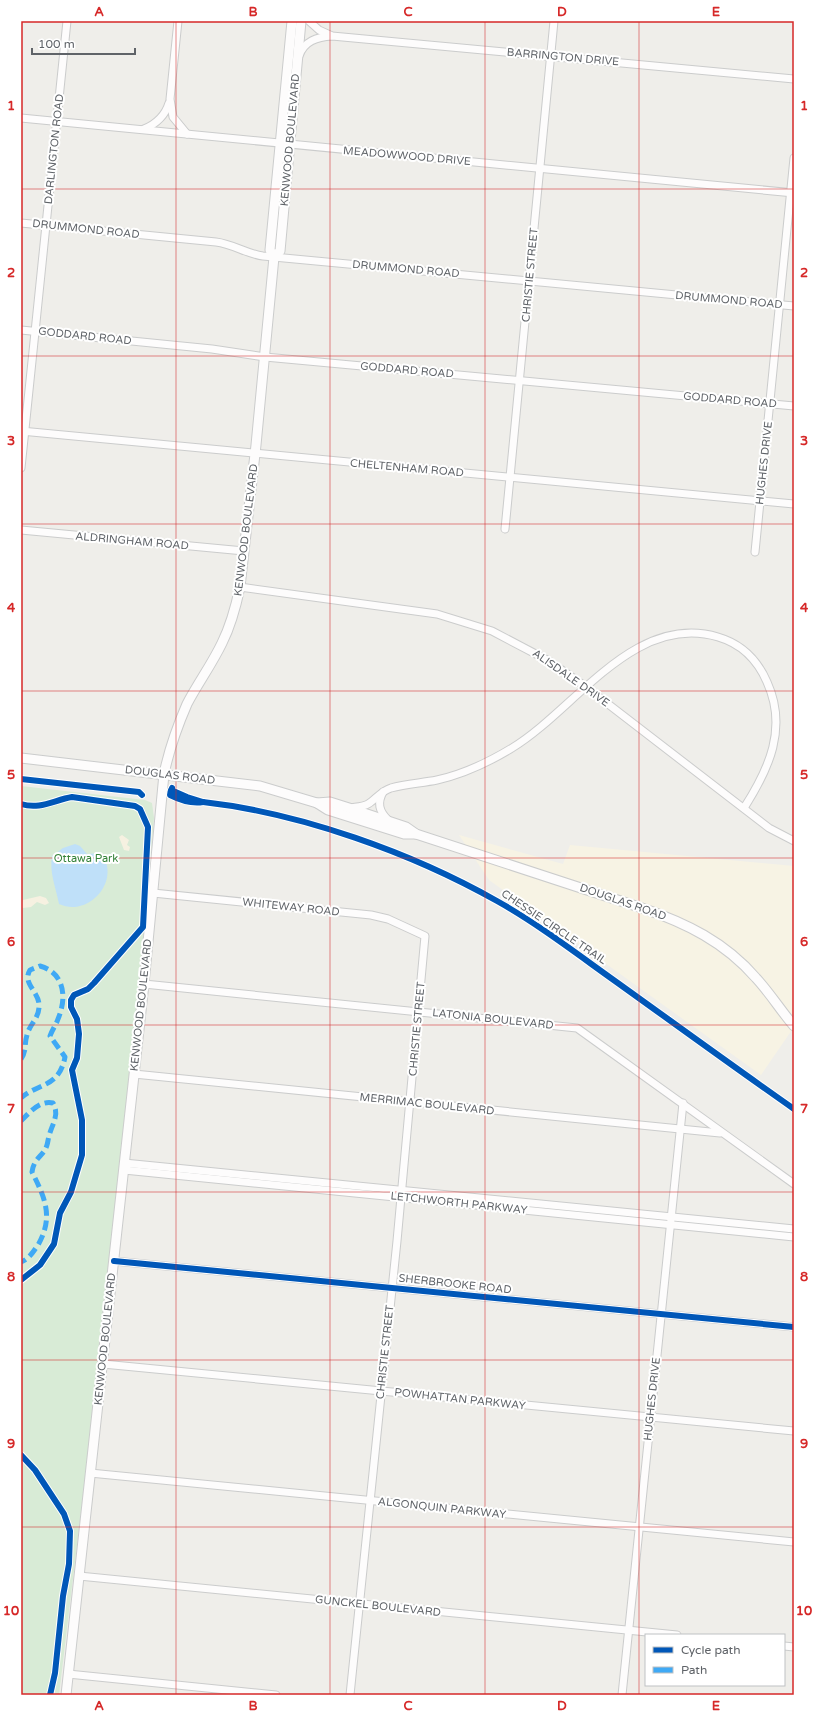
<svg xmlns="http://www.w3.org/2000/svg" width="815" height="1716" font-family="'Varela Round',sans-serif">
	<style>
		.commercial { fill: #f7f3e4 }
		.green { fill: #d8ebd6 }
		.sand { fill: #f6f1e1 }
		.water { fill: #bfe0f9 }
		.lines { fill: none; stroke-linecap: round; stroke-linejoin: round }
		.minor-casing { stroke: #cbcccc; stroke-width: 9 }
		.tertiary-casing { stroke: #cbcccc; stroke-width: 11 }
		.minor { stroke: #fdfcfc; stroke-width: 7 }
		.tertiary { stroke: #fdfcfc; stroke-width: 9 }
		.quiet { stroke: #3fa9f5; stroke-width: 5; stroke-dasharray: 10 5; stroke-linecap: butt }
		.cycleway-casing { stroke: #fff; stroke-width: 8 }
		.cycleway { stroke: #0057b8; stroke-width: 6 }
		.grid { fill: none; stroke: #d62828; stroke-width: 1; stroke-opacity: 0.55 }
		.labels { text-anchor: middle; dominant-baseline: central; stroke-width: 4; stroke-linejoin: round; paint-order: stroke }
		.street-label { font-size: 11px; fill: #5f6368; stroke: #fff }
		.park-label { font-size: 11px; fill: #348238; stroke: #fff }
		.neatline { fill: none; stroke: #d62828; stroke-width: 1.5 }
		.grid-label { font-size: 13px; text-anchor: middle; font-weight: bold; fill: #d62828 }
	</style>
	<rect width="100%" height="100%" fill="#efeeea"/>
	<!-- commercial -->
	<polygon class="commercial" points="459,835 563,864 570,845 794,866 794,1027 761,1075 489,880"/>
	<!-- green -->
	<polygon class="green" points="21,786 145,800 152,803 154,818 143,943 95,1395 59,1695 21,1695"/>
	<!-- sand -->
	<g class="sand">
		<polygon points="122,835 129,840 127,845 130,847 129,851 124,850 119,837"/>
		<polygon points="40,896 46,898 49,903 45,905 37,902 31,907 23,908 21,906 23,900"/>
	</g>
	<!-- water -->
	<path class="water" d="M75 844 80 846 87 854 101 853C122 880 89 918 59 904 56 888 49 872 52 856L63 848Z"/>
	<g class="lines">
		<defs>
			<g id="minor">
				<polyline points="178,21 170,99 173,117 187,134"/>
				<polyline points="309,21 319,30 330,35"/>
				<path d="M299 56C304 41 317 37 332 36L794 79"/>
				<polyline points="21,118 794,193"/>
				<path d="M144 129C156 124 165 116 169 103"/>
				<path d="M21 223 216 242C233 244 247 254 263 256L794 306"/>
				<polyline points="21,330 212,349 265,357 794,406"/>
				<polyline points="21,431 794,504"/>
				<polyline points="21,468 67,21"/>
				<polyline points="505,529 554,21"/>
				<polyline points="21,530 244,551"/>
				<polyline points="755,552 794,158"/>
				<polyline points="240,587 437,614 492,631 549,661 586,687 769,828 794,841"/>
				<path d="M383 792C377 803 379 811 388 820"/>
				<path d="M350 808C355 807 363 807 368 804 376 799 381 791 391 788 406 784 422 783 437 780 464 774 489 762 512 748 575 710 634 612 718 637 742 644 757 659 767 682 788 728 769 769 744 808"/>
				<polyline points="153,893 371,915 388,919 425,936 397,1241 350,1695"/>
				<polyline points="144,984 577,1028 794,1184"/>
				<polyline points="134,1074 720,1133"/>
				<polyline points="124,1163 794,1229"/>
				<polyline points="124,1170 794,1237"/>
				<polyline points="114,1261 794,1327"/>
				<polyline points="103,1364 794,1431"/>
				<polyline points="90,1473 794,1542"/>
				<polyline points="79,1576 677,1635"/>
				<polyline points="784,1646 794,1647"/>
				<polyline points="68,1674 276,1695"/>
				<polyline points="622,1695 683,1103"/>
			</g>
			<g id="tertiary">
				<polyline points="274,257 280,251 301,21"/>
				<polyline points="21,758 260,786 317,803 328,810 404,834 416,834"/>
				<path d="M317 803 330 802 349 808 406 827 416 834 642 908C686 923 725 942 756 978 770 993 781 1011 794 1026"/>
				<path d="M66 1695 144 984 164 774C169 750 177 727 187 704 198 683 212 664 222 643 231 625 236 606 240 587L256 445 274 257 270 250 292 21"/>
			</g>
		</defs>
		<!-- minor casing -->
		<use href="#minor" class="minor-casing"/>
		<!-- tertiary casing -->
		<use href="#tertiary" class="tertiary-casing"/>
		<!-- minor -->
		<use href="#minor" class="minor"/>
		<!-- tertiary -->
		<use href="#tertiary" class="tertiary"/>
		<!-- quiet -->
		<g class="quiet">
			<path d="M21 1059C27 1050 24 1044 27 1035 30 1023 40 1018 39 1004 38 991 22 983 30 970L40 966C65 973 67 998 58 1019 56 1025 52 1030 50 1036L65 1057C59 1088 38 1083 21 1098"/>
			<path d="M21 1121C30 1112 40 1100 53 1103 60 1115 52 1124 49 1136 48 1139 48 1142 47 1145 44 1156 34 1157 32 1172 45 1198 54 1217 38 1245 33 1252 29 1259 21 1262"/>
		</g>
		<defs>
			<g id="cycleway">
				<polyline points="21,779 139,792 142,795"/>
				<path d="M171 790 187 797 203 802C192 804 180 800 170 795 170 792 171 790 172 788"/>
				<path d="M203 802C301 813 412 853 497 901 538 924 577 954 615 981 675 1024 734 1067 794 1109"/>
				<path d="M21 804C40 810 54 800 72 797L135 806 140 809 148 827 143 927 94 983 88 989 74 995 71 1000V1007L77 1019 79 1034 77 1058 72 1070 82 1120V1155L71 1192 60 1213 54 1244 40 1265 21 1280"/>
				<polyline points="114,1261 794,1327"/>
				<polyline points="21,1455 35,1470 64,1514 70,1531 69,1564 63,1596 55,1673 50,1695"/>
			</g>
		</defs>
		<!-- cycleway casing -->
		<use href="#cycleway" class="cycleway-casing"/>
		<!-- cycleway -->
		<use href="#cycleway" class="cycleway"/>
	</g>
	<!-- grid -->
	<path class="grid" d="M176 21V1695M330 21V1695M485 21V1695M639 21V1695M21 189H794M21 356H794M21 524H794M21 691H794M21 858H794M21 1025H794M21 1192H794M21 1360H794M21 1527H794"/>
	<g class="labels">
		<!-- street labels -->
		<g class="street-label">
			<text transform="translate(563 57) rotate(5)">BARRINGTON DRIVE</text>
			<text transform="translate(290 140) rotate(-85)">KENWOOD BOULEVARD</text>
			<text transform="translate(54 149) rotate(-84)">DARLINGTON ROAD</text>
			<text transform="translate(407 156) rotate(5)">MEADOWWOOD DRIVE</text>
			<text transform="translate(86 229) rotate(6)">DRUMMOND ROAD</text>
			<text transform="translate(406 269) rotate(5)">DRUMMOND ROAD</text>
			<text transform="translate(530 275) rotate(-85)">CHRISTIE STREET</text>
			<text transform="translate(729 300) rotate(5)">DRUMMOND ROAD</text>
			<text transform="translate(85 336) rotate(6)">GODDARD ROAD</text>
			<text transform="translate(407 370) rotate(5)">GODDARD ROAD</text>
			<text transform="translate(730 400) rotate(5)">GODDARD ROAD</text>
			<text transform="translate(764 463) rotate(-84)">HUGHES DRIVE</text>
			<text transform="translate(407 468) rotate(5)">CHELTENHAM ROAD</text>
			<text transform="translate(246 530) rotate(-83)">KENWOOD BOULEVARD</text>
			<text transform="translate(132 541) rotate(5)">ALDRINGHAM ROAD</text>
			<text transform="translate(571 678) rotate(35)">ALISDALE DRIVE</text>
			<text transform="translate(170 775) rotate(7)">DOUGLAS ROAD</text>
			<text transform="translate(623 902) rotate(19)">DOUGLAS ROAD</text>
			<text transform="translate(291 907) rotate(6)">WHITEWAY ROAD</text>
			<text transform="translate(554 927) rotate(34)">CHESSIE CIRCLE TRAIL</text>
			<text transform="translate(141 1005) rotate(-84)">KENWOOD BOULEVARD</text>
			<text transform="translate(493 1019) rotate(6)">LATONIA BOULEVARD</text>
			<text transform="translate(417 1029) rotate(-85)">CHRISTIE STREET</text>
			<text transform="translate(427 1104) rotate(6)">MERRIMAC BOULEVARD</text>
			<text transform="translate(459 1203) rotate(6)">LETCHWORTH PARKWAY</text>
			<text transform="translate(455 1284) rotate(6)">SHERBROOKE ROAD</text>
			<text transform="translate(105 1339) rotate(-84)">KENWOOD BOULEVARD</text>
			<text transform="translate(385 1352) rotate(-84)">CHRISTIE STREET</text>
			<text transform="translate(460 1399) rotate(6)">POWHATTAN PARKWAY</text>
			<text transform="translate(652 1399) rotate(-84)">HUGHES DRIVE</text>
			<text transform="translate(442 1508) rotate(6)">ALGONQUIN PARKWAY</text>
			<text transform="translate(378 1606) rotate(6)">GUNCKEL BOULEVARD</text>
		</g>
		<!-- park labels -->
		<g class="park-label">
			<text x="86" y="858">Ottawa Park</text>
		</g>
	</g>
	<!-- border -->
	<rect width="815" height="1716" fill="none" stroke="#ffffff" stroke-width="44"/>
	<!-- legend -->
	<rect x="645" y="1634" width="140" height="52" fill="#ffffff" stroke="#bfc1c3"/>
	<rect x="653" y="1647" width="20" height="6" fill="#0057b8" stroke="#bfc1c3"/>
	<text x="681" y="1654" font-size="12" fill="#5f6368">Cycle path</text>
	<rect x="653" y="1667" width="20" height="6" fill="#3fa9f5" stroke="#bfc1c3"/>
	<text x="681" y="1674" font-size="12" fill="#5f6368">Path</text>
	<!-- scale -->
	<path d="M32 48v6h103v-6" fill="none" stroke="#5f6368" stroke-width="2"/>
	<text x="38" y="48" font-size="12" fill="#5f6368" stroke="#ffffff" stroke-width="3" paint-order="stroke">100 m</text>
	<rect x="22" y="22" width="771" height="1672" class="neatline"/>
	<g class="grid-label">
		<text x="99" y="16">A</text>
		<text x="253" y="16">B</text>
		<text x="408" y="16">C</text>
		<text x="562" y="16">D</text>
		<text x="716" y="16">E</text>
		<text x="11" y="110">1</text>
		<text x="804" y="110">1</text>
		<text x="11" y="277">2</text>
		<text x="804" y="277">2</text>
		<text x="11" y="445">3</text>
		<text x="804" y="445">3</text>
		<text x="11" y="612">4</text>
		<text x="804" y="612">4</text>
		<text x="11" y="779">5</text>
		<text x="804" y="779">5</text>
		<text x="11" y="946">6</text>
		<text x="804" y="946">6</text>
		<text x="11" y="1113">7</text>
		<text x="804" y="1113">7</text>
		<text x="11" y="1281">8</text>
		<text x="804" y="1281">8</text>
		<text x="11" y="1448">9</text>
		<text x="804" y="1448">9</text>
		<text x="11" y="1615">10</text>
		<text x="804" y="1615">10</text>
		<text x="99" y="1710">A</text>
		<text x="253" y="1710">B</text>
		<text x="408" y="1710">C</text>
		<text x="562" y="1710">D</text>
		<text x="716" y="1710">E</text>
	</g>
</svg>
